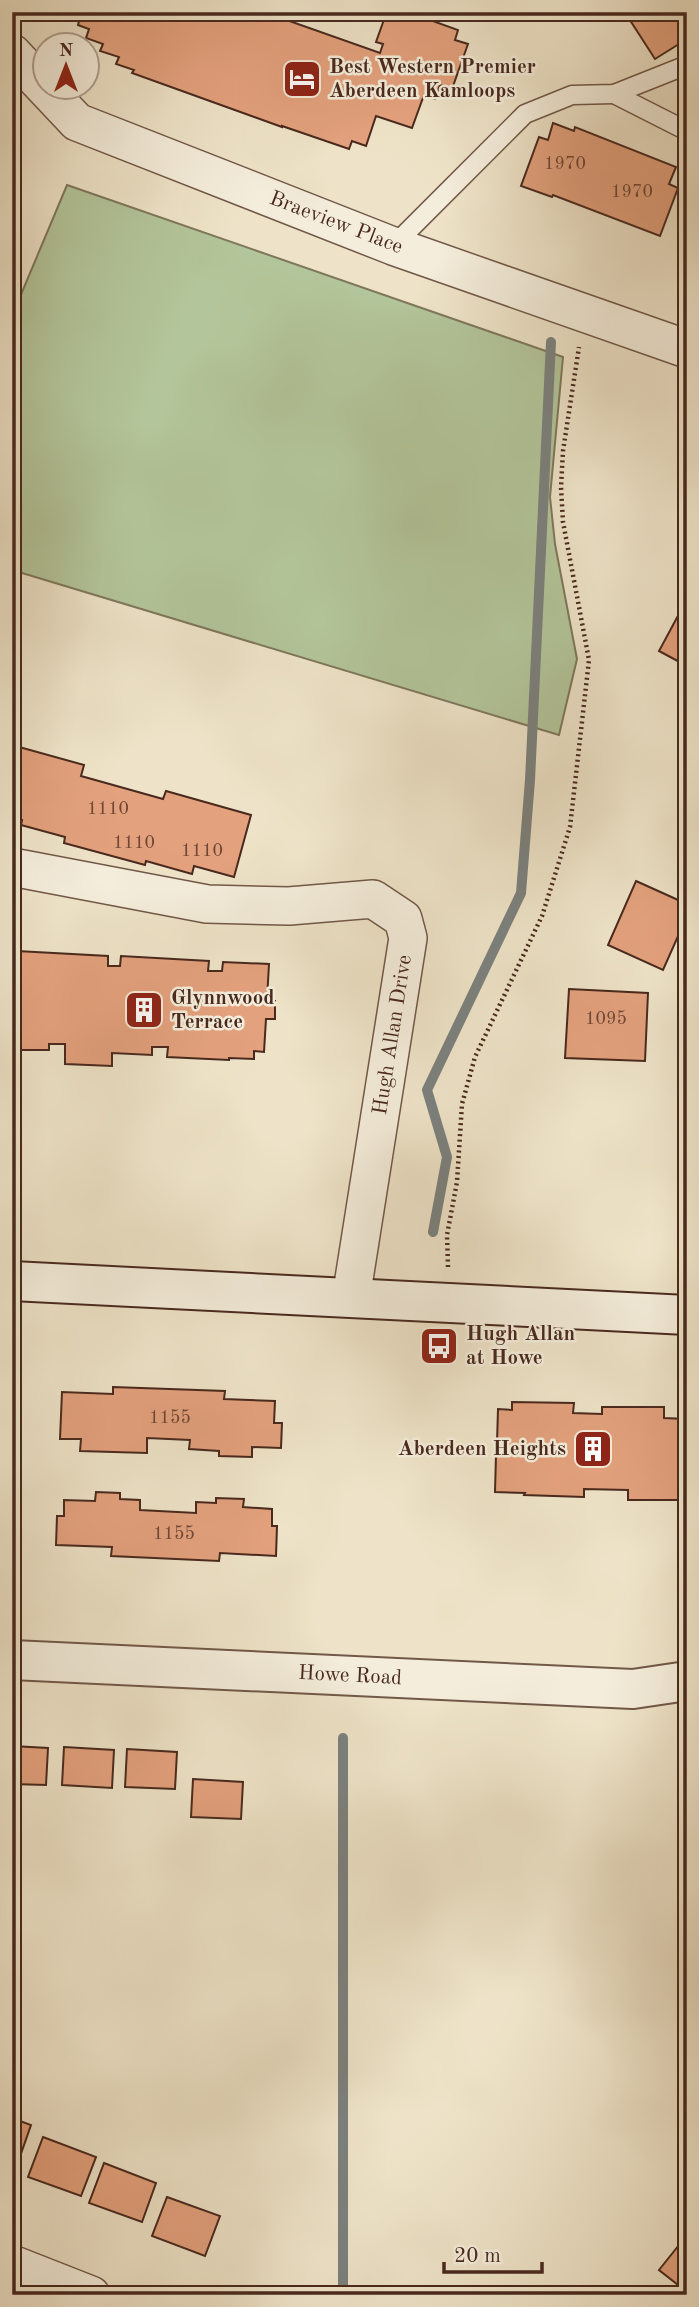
<svg xmlns="http://www.w3.org/2000/svg" width="699" height="2307" font-family="'Old Standard TT',serif">
	<style>
		.green { fill: #b3c59a; stroke: #7e775c; stroke-width: 2 }
		.lines { fill: none; stroke-linecap: round; stroke-linejoin: round }
		.stream { stroke: #7b817e; stroke-width: 10 }
		.building { fill: #e3a17d; stroke: #49291e; stroke-width: 2 }
		.service-casing { stroke: #725848; stroke-width: 21 }
		.minor-casing { stroke: #725848; stroke-width: 40 }
		.tertiary-casing { stroke: #725848; stroke-width: 42 }
		.secondary-casing { stroke: #49291e; stroke-width: 42 }
		.path { stroke: #49291e; stroke-width: 4.5; stroke-dasharray: 2 3.5; stroke-linecap: butt }
		.service { stroke: #f4eddb; stroke-width: 18 }
		.minor { stroke: #f4eddb; stroke-width: 37 }
		.tertiary { stroke: #f4eddb; stroke-width: 38 }
		.secondary { stroke: #f4eddb; stroke-width: 38 }
		.labels { text-anchor: middle; dominant-baseline: central; stroke-width: 5; stroke-linejoin: round; paint-order: stroke }
		.number-label { font-size: 18px; fill: #704736 }
		.poi-label { font-size: 21px; font-weight: bold; fill: #49291e; stroke: #f4eddb; text-anchor: start }
		.street-label { font-size: 21px; fill: #49291e; stroke: #f4eddb }
	</style>
	<rect width="100%" height="100%" fill="#eee3c8"/>
	<filter id="stains"><feTurbulence type="fractalNoise" baseFrequency=".00286" numOctaves="4"/><feColorMatrix values="0 0 0 0 .2 0 0 0 0 .09 0 0 0 0 .02 0 0 0 .5 -.17"/></filter>
	<radialGradient id="worn" r=".72"><stop offset=".6" stop-color="#630" stop-opacity="0"/><stop offset="1" stop-color="#630" stop-opacity=".3"/></radialGradient>
	<!-- green -->
	<polygon class="green" points="67,185 563,357 550,497 555,544 577,659 559,735 12,570 12,316"/>
	<g class="lines">
		<!-- stream -->
		<g class="stream">
			<polyline points="433,1232 447,1157 427,1090 521,893 530,780 551,342"/>
			<polyline points="343,1738 343,2295"/>
		</g>
	</g>
	<!-- building -->
	<g class="building">
		<polygon points="74,12 264,12 380,53 383,44 376,42 386,14 399,18 402,12 408,12 458,30 455,40 468,44 452,89 440,85 435,99 424,95 412,128 376,116 366,146 352,141 349,149 282,126 282,127 132,73 134,70 116,64 119,57 100,51 103,44 86,38 89,29 78,25 79,21 72,18"/>
		<polygon points="629,12 687,12 687,39 655,59 626,14"/>
		<polygon points="553,123 574,131 575,127 676,167 669,184 678,188 660,236 553,195 552,197 521,186 539,137 548,140"/>
		<polygon points="687,599 687,666 659,651"/>
		<polygon points="12,745 84,765 81,776 163,799 166,791 251,815 234,877 194,866 192,874 146,861 145,865 64,843 65,837 21,825 22,820 12,817"/>
		<polygon points="636,881 687,904 687,916 663,970 608,945"/>
		<polygon points="17,951 108,956 108,966 120,966 121,956 209,961 208,971 222,971 223,962 269,964 267,1000 275,1001 275,1019 266,1019 264,1052 254,1051 254,1059 229,1058 229,1060 167,1057 168,1047 152,1047 152,1055 112,1053 112,1066 65,1064 65,1044 49,1044 49,1050 12,1050 12,962 17,962"/>
		<polygon points="569,989 648,993 645,1061 565,1058"/>
		<polygon points="113,1387 225,1391 224,1399 275,1401 274,1423 282,1423 281,1448 252,1447 252,1457 219,1456 219,1451 189,1449 190,1440 147,1438 147,1453 80,1451 81,1439 60,1439 62,1392 113,1394"/>
		<polygon points="512,1402 574,1403 573,1413 602,1414 602,1407 664,1407 664,1418 687,1419 687,1500 628,1500 628,1490 584,1489 584,1497 524,1495 525,1493 495,1492 496,1455 500,1455 500,1444 497,1443 498,1409 512,1410"/>
		<polygon points="96,1492 120,1493 120,1499 140,1500 140,1510 196,1513 196,1502 216,1503 216,1498 244,1499 243,1507 272,1509 272,1526 277,1526 276,1556 220,1553 219,1561 111,1556 112,1547 56,1545 57,1516 64,1516 64,1500 95,1501"/>
		<polygon points="12,1746 48,1748 46,1785 12,1784"/>
		<polygon points="64,1747 114,1750 112,1788 62,1785"/>
		<polygon points="127,1749 177,1752 175,1789 125,1787"/>
		<polygon points="193,1779 243,1782 241,1819 191,1817"/>
		<polygon points="12,2118 31,2125 17,2165 12,2164"/>
		<polygon points="43,2137 96,2157 81,2196 28,2177"/>
		<polygon points="104,2163 156,2183 142,2222 89,2203"/>
		<polygon points="167,2197 220,2216 205,2256 152,2236"/>
		<polygon points="687,2235 687,2292 659,2270"/>
	</g>
	<g class="lines">
		<defs>
			<g id="service">
				<polyline points="614,94 687,131"/>
				<polyline points="393,246 525,114 572,95 614,94 687,65"/>
			</g>
			<g id="minor">
				<polyline points="12,53 77,122 393,246 687,349"/>
				<polyline points="12,867 207,904 289,906 373,899 403,919 408,938 351,1298"/>
				<polyline points="12,2264 91,2295"/>
			</g>
			<polyline id="tertiary" points="12,1660 633,1689 687,1681"/>
			<polyline id="secondary" points="12,1281 687,1315"/>
		</defs>
		<!-- service casing -->
		<use href="#service" class="service-casing"/>
		<!-- minor casing -->
		<use href="#minor" class="minor-casing"/>
		<!-- tertiary casing -->
		<use href="#tertiary" class="tertiary-casing"/>
		<!-- secondary casing -->
		<use href="#secondary" class="secondary-casing"/>
		<!-- path -->
		<polyline class="path" points="448,1267 447,1235 457,1182 462,1104 475,1057 542,916 570,827 589,660 563,522 561,487 563,451 579,347"/>
		<!-- service -->
		<use href="#service" class="service"/>
		<!-- minor -->
		<use href="#minor" class="minor"/>
		<!-- tertiary -->
		<use href="#tertiary" class="tertiary"/>
		<!-- secondary -->
		<use href="#secondary" class="secondary"/>
	</g>
	<!-- icons -->
	<defs>
		<symbol id="hotel-square" viewBox="-11 -11 22 22"><rect x="-9" y="-9" width="18" height="18" rx="4" fill="#8f2418" stroke="#f4eddb"/><path d="M-6-4.5h1.5V1H6V5H4.5V3h-9V5H-6ZM-4 0a1.8 1.8 0 1 1 3.6 0ZM.5 0V-2.5h3Q6-2.5 6 0Z" fill="#fff"/></symbol>
		<symbol id="building-square" viewBox="-11 -11 22 22"><rect x="-9" y="-9" width="18" height="18" rx="4" fill="#8f2418" stroke="#f4eddb"/><path d="M-4-6H4V6H1V3H-1V6H-4ZM-2.5-4.3h1.7v1.8h-1.7ZM.8-4.3h1.7v1.8H.8ZM-2.5-1h1.7V.8h-1.7ZM.8-1h1.7V.8H.8Z" fill="#fff"/></symbol>
		<symbol id="bus-square" viewBox="-11 -11 22 22"><rect x="-9" y="-9" width="18" height="18" rx="4" fill="#8f2418" stroke="#f4eddb"/><path d="M-5-6H5V4H4V6H2V4H-2V6H-4V4H-5ZM-3.5-4V0h7V-4ZM-3.5 1.2v1.5H-2V1.2ZM2 1.2v1.5H3.5V1.2Z" fill="#fff"/></symbol>
	</defs>
	<g fill-rule="evenodd">
		<use href="#hotel-square" x="280" y="57" width="44" height="44"/>
		<use href="#building-square" x="122" y="988" width="44" height="44"/>
		<use href="#bus-square" x="417" y="1324" width="44" height="44"/>
		<use href="#building-square" x="571" y="1427" width="44" height="44"/>
	</g>
	<g class="labels">
		<!-- number labels -->
		<g class="number-label">
			<text x="565" y="164">1970</text>
			<text x="632" y="192">1970</text>
			<text x="108" y="809">1110</text>
			<text x="134" y="843">1110</text>
			<text x="202" y="851">1110</text>
			<text x="606" y="1019">1095</text>
			<text x="170" y="1418">1155</text>
			<text x="174" y="1534">1155</text>
		</g>
		<!-- poi labels -->
		<g class="poi-label">
			<text x="329" y="67">Best Western Premier<tspan x="329" dy="24">Aberdeen Kamloops</tspan></text>
			<text x="171" y="998">Glynnwood<tspan x="171" dy="24">Terrace</tspan></text>
			<text x="466" y="1334">Hugh Allan<tspan x="466" dy="24">at Howe</tspan></text>
			<text x="566" y="1449" text-anchor="end">Aberdeen Heights</text>
		</g>
		<!-- street labels -->
		<g class="street-label">
			<text transform="translate(336 223) rotate(21)">Braeview Place</text>
			<text transform="translate(393 1035) rotate(-81)">Hugh Allan Drive</text>
			<text transform="translate(350 1676) rotate(3)">Howe Road</text>
		</g>
	</g>
	<!-- margin -->
	<rect width="699" height="2307" fill="none" stroke="#eee3c8" stroke-width="42"/>
	<rect x="14" y="14" width="671" height="2279" fill="none" stroke="#49291e" stroke-width="3.5"/>
	<rect x="21" y="21" width="657" height="2265" fill="none" stroke="#49291e" stroke-width="2"/>
	<!-- north arrow -->
	<g transform="translate(66 66)"><circle r="33" fill="#f4eddb" stroke="#b09f8f" stroke-width="2"/>
	<path d="M0-5L12 26L0 18L-12 26Z" fill="#8f2418"/>
	<text y="-10" font-size="19" font-weight="bold" text-anchor="middle" fill="#49291e">N</text>
	</g>
	<!-- scale -->
	<path d="M444 2262v10h98v-10" fill="none" stroke="#49291e" stroke-width="3.5"/>
	<text x="454" y="2262" font-size="21" fill="#49291e" stroke="#f4eddb" stroke-width="5" paint-order="stroke">20 m</text>
	<rect width="100%" height="100%" filter="url(#stains)"/>
	<rect width="100%" height="100%" fill="url(#worn)"/>
</svg>
